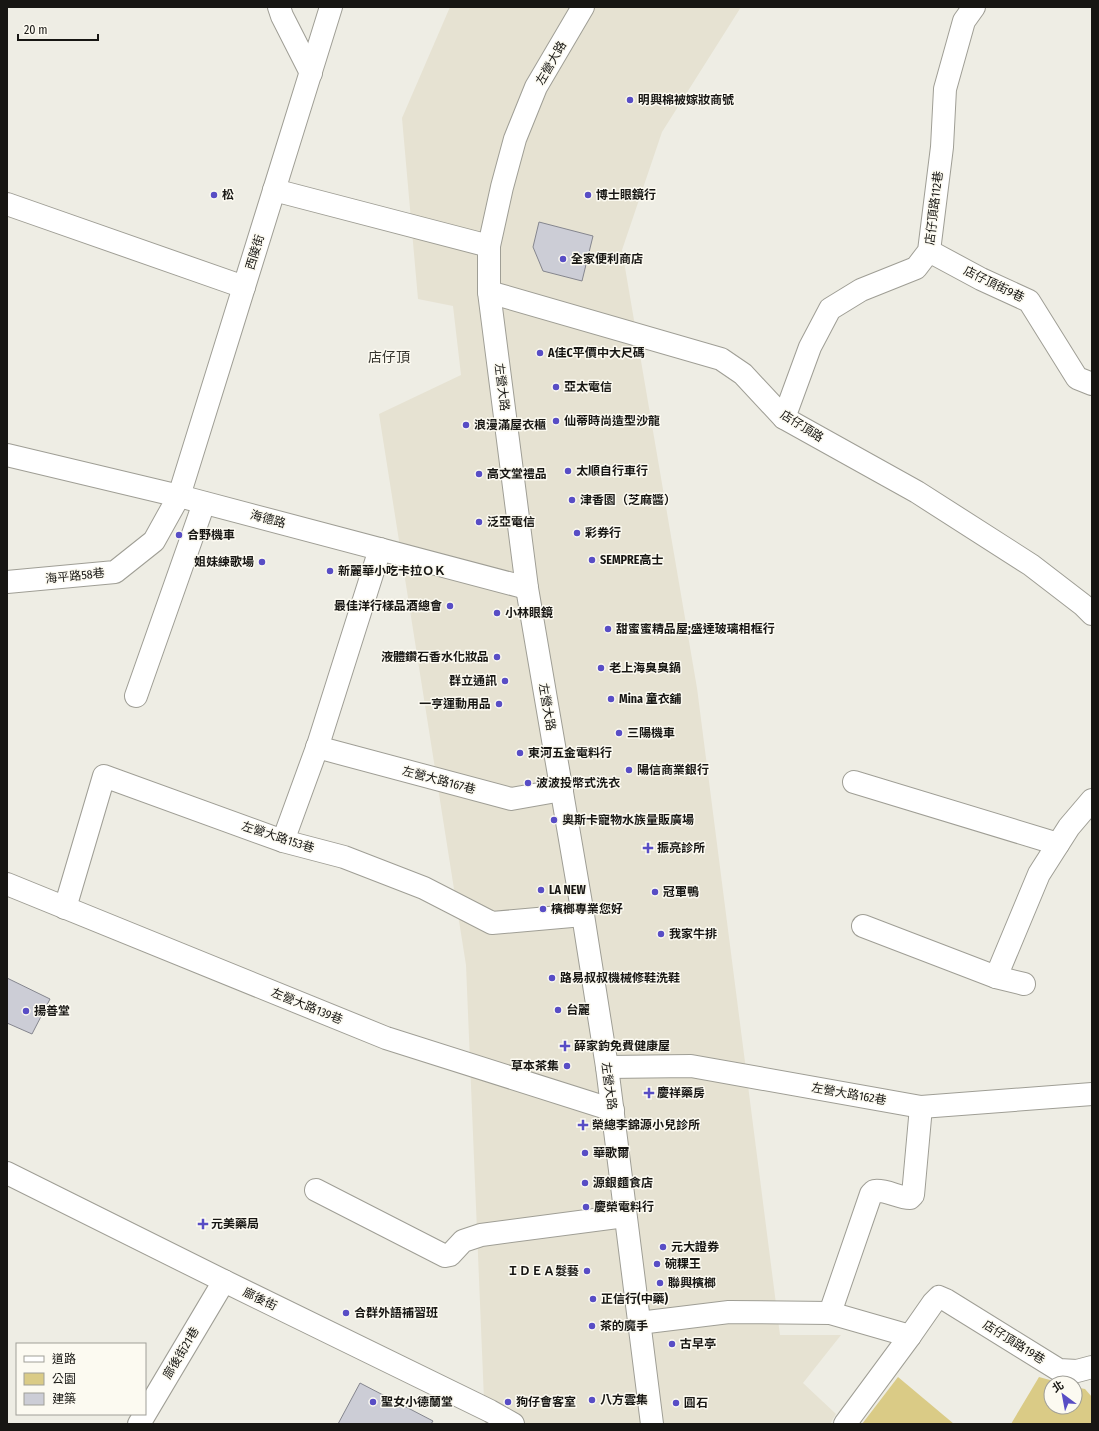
<svg xmlns="http://www.w3.org/2000/svg" width="1099" height="1431" font-family="'Fira Sans Condensed','Noto Sans TC',sans-serif">
	<style>
		.built { fill: #e6e2d2 }
		.green { fill: #dacb86 }
		.building { fill: #cccdd6; stroke: #85868e }
		.lines { fill: none; stroke-linecap: round; stroke-linejoin: round }
		.minor-casing { stroke: #9f9e95; stroke-width: 24 }
		.minor { stroke: #fff; stroke-width: 22 }
		.poi-dot { fill: #584dc5; stroke: #fcfaf1; stroke-width: 1.5 }
		.labels { text-anchor: middle; dominant-baseline: central; stroke-width: 3; stroke-linejoin: round; paint-order: stroke }
		.street-label { font-size: 12px; fill: #171613; stroke: #fcfaf1 }
		.poi-label { font-size: 12px; font-weight: bold; fill: #171613; stroke: #fcfaf1; text-anchor: start }
		.quarter-label { font-size: 14px; fill: #36352e; stroke: #fcfaf1 }
	</style>
	<rect width="100%" height="100%" fill="#eeede4"/>
	<!-- built -->
	<polygon class="built" points="450,7 741,7 662,132 622,250 697,688 780,1335 841,1335 803,1383 836,1414 830,1424 485,1424 466,965 379,414 461,375 453,306 418,299 402,118"/>
	<!-- green -->
	<g class="green">
		<polygon points="898,1377 954,1424 862,1424"/>
		<polygon points="1039,1377 1061,1383 1051,1383 1051,1407 1075,1407 1075,1387 1085,1389 1092,1397 1092,1424 1011,1424"/>
	</g>
	<!-- building -->
	<g class="building">
		<polygon points="539,222 593,236 582,281 543,271 533,247"/>
		<polygon points="7,978 50,999 32,1034 7,1023"/>
		<polygon points="360,1383 433,1421 431,1424 338,1424"/>
	</g>
	<g class="lines">
		<defs>
			<g id="minor">
				<polyline points="279,7 282,16 311,73"/>
				<polyline points="583,7 536,87 515,139 502,187 489,246 489,292 527,588 583,915 607,1067 652,1424"/>
				<polyline points="274,190 489,246"/>
				<polyline points="7,204 244,287"/>
				<polyline points="929,251 981,279 1029,301 1077,378 1092,384"/>
				<polyline points="489,292 721,359 743,374 784,418 917,492 1031,565 1083,605 1092,614"/>
				<polyline points="784,418 810,347 830,309 861,290 916,268 929,251 942,147 945,89 964,21 974,7"/>
				<polyline points="7,455 179,496 527,588"/>
				<polyline points="7,582 115,572 154,541 179,496 331,7"/>
				<polyline points="136,696 204,503"/>
				<polyline points="317,747 511,799 562,790"/>
				<polyline points="854,782 1058,844"/>
				<polyline points="283,841 318,745 380,549"/>
				<polyline points="7,884 386,1038 613,1110"/>
				<polyline points="65,908 104,776 283,841 344,857 424,888 492,923 583,915"/>
				<polyline points="863,926 996,977 1024,984"/>
				<polyline points="996,977 1039,874 1069,827 1092,800"/>
				<polyline points="607,1067 691,1066 921,1107 1092,1094"/>
				<polyline points="7,1173 224,1281 490,1411 513,1424"/>
				<polyline points="316,1190 445,1256 450,1255 463,1241 481,1235 625,1216"/>
				<path d="M830 1313 871 1194 874 1191C886 1189 898 1198 910 1198L913 1195 921 1107"/>
				<polyline points="639,1323 729,1312 830,1313 910,1336"/>
				<polyline points="139,1424 224,1281"/>
				<polyline points="845,1424 910,1336 933,1303 939,1297 946,1300 1059,1370 1077,1371 1092,1367"/>
			</g>
		</defs>
		<!-- minor casing -->
		<use href="#minor" class="minor-casing"/>
		<!-- minor -->
		<use href="#minor" class="minor"/>
	</g>
	<!-- markers -->
	<g class="poi-dot">
		<circle cx="630" cy="100" r="4"/>
		<circle cx="214" cy="195" r="4"/>
		<circle cx="588" cy="195" r="4"/>
		<circle cx="563" cy="259" r="4"/>
		<circle cx="540" cy="353" r="4"/>
		<circle cx="556" cy="387" r="4"/>
		<circle cx="556" cy="421" r="4"/>
		<circle cx="466" cy="425" r="4"/>
		<circle cx="568" cy="471" r="4"/>
		<circle cx="479" cy="474" r="4"/>
		<circle cx="572" cy="500" r="4"/>
		<circle cx="479" cy="522" r="4"/>
		<circle cx="577" cy="533" r="4"/>
		<circle cx="179" cy="535" r="4"/>
		<circle cx="592" cy="560" r="4"/>
		<circle cx="262" cy="562" r="4"/>
		<circle cx="330" cy="571" r="4"/>
		<circle cx="450" cy="606" r="4"/>
		<circle cx="497" cy="613" r="4"/>
		<circle cx="608" cy="629" r="4"/>
		<circle cx="497" cy="657" r="4"/>
		<circle cx="601" cy="668" r="4"/>
		<circle cx="505" cy="681" r="4"/>
		<circle cx="611" cy="699" r="4"/>
		<circle cx="499" cy="704" r="4"/>
		<circle cx="619" cy="733" r="4"/>
		<circle cx="520" cy="753" r="4"/>
		<circle cx="629" cy="770" r="4"/>
		<circle cx="528" cy="783" r="4"/>
		<circle cx="554" cy="820" r="4"/>
		<path d="M646 842h4v4h4v4h-4v4h-4v-4h-4v-4h4z"/>
		<circle cx="541" cy="890" r="4"/>
		<circle cx="655" cy="892" r="4"/>
		<circle cx="543" cy="909" r="4"/>
		<circle cx="661" cy="934" r="4"/>
		<circle cx="552" cy="978" r="4"/>
		<circle cx="558" cy="1010" r="4"/>
		<circle cx="26" cy="1011" r="4"/>
		<path d="M563 1040h4v4h4v4h-4v4h-4v-4h-4v-4h4z"/>
		<circle cx="567" cy="1066" r="4"/>
		<path d="M647 1087h4v4h4v4h-4v4h-4v-4h-4v-4h4z"/>
		<path d="M581 1119h4v4h4v4h-4v4h-4v-4h-4v-4h4z"/>
		<circle cx="585" cy="1153" r="4"/>
		<circle cx="585" cy="1183" r="4"/>
		<circle cx="586" cy="1207" r="4"/>
		<path d="M201 1218h4v4h4v4h-4v4h-4v-4h-4v-4h4z"/>
		<circle cx="663" cy="1247" r="4"/>
		<circle cx="657" cy="1264" r="4"/>
		<circle cx="587" cy="1271" r="4"/>
		<circle cx="660" cy="1283" r="4"/>
		<circle cx="593" cy="1299" r="4"/>
		<circle cx="346" cy="1313" r="4"/>
		<circle cx="592" cy="1326" r="4"/>
		<circle cx="672" cy="1344" r="4"/>
		<circle cx="592" cy="1400" r="4"/>
		<circle cx="373" cy="1402" r="4"/>
		<circle cx="508" cy="1402" r="4"/>
		<circle cx="676" cy="1403" r="4"/>
	</g>
	<g class="labels">
		<!-- street labels -->
		<g class="street-label">
			<text transform="translate(551 63) rotate(-60)">左營大路</text>
			<text transform="translate(934 208) rotate(-83)">店仔頂路112巷</text>
			<text transform="translate(255 252) rotate(-73)">西陵街</text>
			<text transform="translate(994 284) rotate(26)">店仔頂街9巷</text>
			<text transform="translate(502 387) rotate(83)">左營大路</text>
			<text transform="translate(802 426) rotate(32)">店仔頂路</text>
			<text transform="translate(268 519) rotate(15)">海德路</text>
			<text transform="translate(75 576) rotate(-6)">海平路58巷</text>
			<text transform="translate(547 707) rotate(80)">左營大路</text>
			<text transform="translate(439 780) rotate(15)">左營大路167巷</text>
			<text transform="translate(278 837) rotate(18)">左營大路153巷</text>
			<text transform="translate(307 1006) rotate(22)">左營大路139巷</text>
			<text transform="translate(609 1086) rotate(82)">左營大路</text>
			<text transform="translate(849 1094) rotate(10)">左營大路162巷</text>
			<text transform="translate(260 1299) rotate(26)">廍後街</text>
			<text transform="translate(1014 1342) rotate(32)">店仔頂路19巷</text>
			<text transform="translate(181 1353) rotate(-59)">廍後街21巷</text>
		</g>
		<!-- poi labels -->
		<g class="poi-label">
			<text x="638" y="100">明興棉被嫁妝商號</text>
			<text x="222" y="195">松</text>
			<text x="596" y="195">博士眼鏡行</text>
			<text x="571" y="259">全家便利商店</text>
			<text x="548" y="353">A佳C平價中大尺碼</text>
			<text x="564" y="387">亞太電信</text>
			<text x="564" y="421">仙蒂時尚造型沙龍</text>
			<text x="474" y="425">浪漫滿屋衣櫃</text>
			<text x="576" y="471">太順自行車行</text>
			<text x="487" y="474">高文堂禮品</text>
			<text x="580" y="500">津香園（芝麻醬）</text>
			<text x="487" y="522">泛亞電信</text>
			<text x="585" y="533">彩券行</text>
			<text x="187" y="535">合野機車</text>
			<text x="600" y="560">SEMPRE高士</text>
			<text x="254" y="562" text-anchor="end">姐妹練歌場</text>
			<text x="338" y="571">新麗華小吃卡拉ＯＫ</text>
			<text x="442" y="606" text-anchor="end">最佳洋行樣品酒總會</text>
			<text x="505" y="613">小林眼鏡</text>
			<text x="616" y="629">甜蜜蜜精品屋;盛達玻璃相框行</text>
			<text x="489" y="657" text-anchor="end">液體鑽石香水化妝品</text>
			<text x="609" y="668">老上海臭臭鍋</text>
			<text x="497" y="681" text-anchor="end">群立通訊</text>
			<text x="619" y="699">Mina 童衣舖</text>
			<text x="491" y="704" text-anchor="end">一亨運動用品</text>
			<text x="627" y="733">三陽機車</text>
			<text x="528" y="753">東河五金電料行</text>
			<text x="637" y="770">陽信商業銀行</text>
			<text x="536" y="783">波波投幣式洗衣</text>
			<text x="562" y="820">奧斯卡寵物水族量販廣場</text>
			<text x="657" y="848">振亮診所</text>
			<text x="549" y="890">LA NEW</text>
			<text x="663" y="892">冠軍鴨</text>
			<text x="551" y="909">檳榔專業您好</text>
			<text x="669" y="934">我家牛排</text>
			<text x="560" y="978">路易叔叔機械修鞋洗鞋</text>
			<text x="566" y="1010">台麗</text>
			<text x="34" y="1011">揚善堂</text>
			<text x="574" y="1046">薛家鈞免費健康屋</text>
			<text x="559" y="1066" text-anchor="end">草本茶集</text>
			<text x="657" y="1093">慶祥藥房</text>
			<text x="592" y="1125">榮總李錦源小兒診所</text>
			<text x="593" y="1153">華歌爾</text>
			<text x="593" y="1183">源銀麵食店</text>
			<text x="594" y="1207">慶榮電料行</text>
			<text x="211" y="1224">元美藥局</text>
			<text x="671" y="1247">元大證券</text>
			<text x="665" y="1264">碗粿王</text>
			<text x="579" y="1271" text-anchor="end">ＩＤＥＡ髮藝</text>
			<text x="668" y="1283">聯興檳榔</text>
			<text x="601" y="1299">正信行(中藥)</text>
			<text x="354" y="1313">合群外語補習班</text>
			<text x="600" y="1326">茶的魔手</text>
			<text x="680" y="1344">古早亭</text>
			<text x="600" y="1400">八方雲集</text>
			<text x="381" y="1402">聖女小德蘭堂</text>
			<text x="516" y="1402">狗仔會客室</text>
			<text x="684" y="1403">圓石</text>
		</g>
		<!-- quarter labels -->
		<g class="quarter-label">
			<text x="389" y="357">店仔頂</text>
		</g>
	</g>
	<!-- border -->
	<rect width="1099" height="1431" fill="none" stroke="#171613" stroke-width="16"/>
	<!-- legend -->
	<rect x="16" y="1343" width="130" height="72" fill="#fcfaf1" stroke="#a09f98"/>
	<rect x="24" y="1356" width="20" height="6" fill="#ffffff" stroke="#a09f98"/>
	<text x="52" y="1363" font-size="12" fill="#171613">道路</text>
	<rect x="24" y="1373" width="20" height="12" fill="#dacb86" stroke="#a09f98"/>
	<text x="52" y="1383" font-size="12" fill="#171613">公園</text>
	<rect x="24" y="1393" width="20" height="12" fill="#cccdd6" stroke="#a09f98"/>
	<text x="52" y="1403" font-size="12" fill="#171613">建築</text>
	<!-- north arrow -->
	<g transform="translate(1063 1395) rotate(328)"><circle r="19" fill="#fcfaf1" stroke="#a09f98"/>
	<path d="M0-3L7 15L0 10L-7 15Z" fill="#584dc5"/>
	<text y="-6" font-size="11" font-weight="bold" text-anchor="middle" fill="#171613">北</text>
	</g>
	<!-- scale -->
	<path d="M18 34v6h80v-6" fill="none" stroke="#171613" stroke-width="2"/>
	<text x="24" y="34" font-size="12" fill="#171613" stroke="#fcfaf1" stroke-width="3" paint-order="stroke">20 m</text>
</svg>
